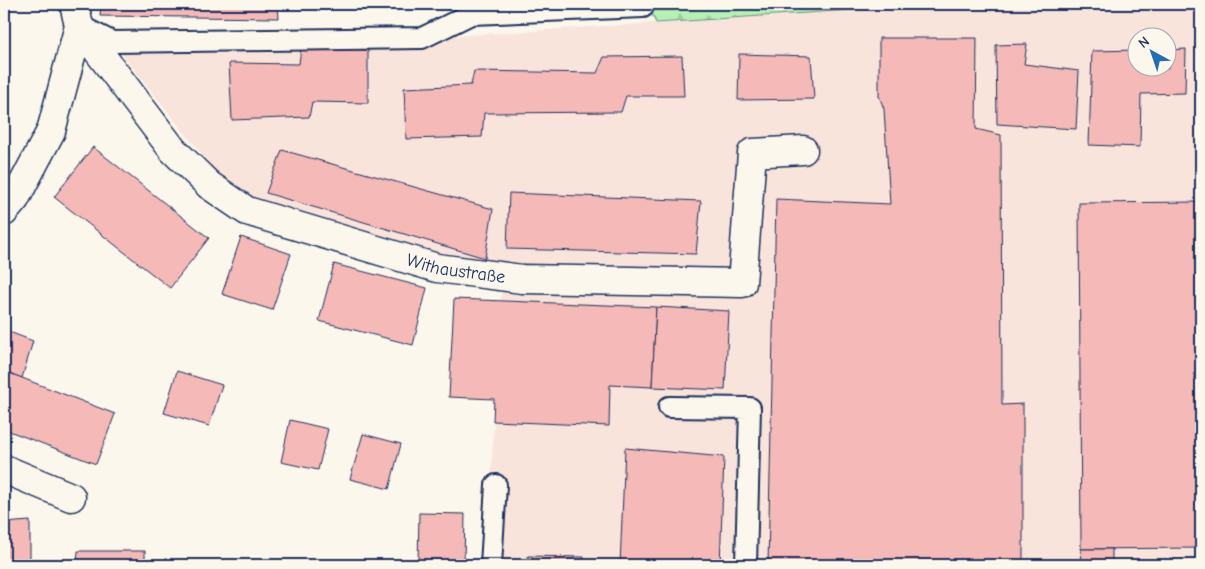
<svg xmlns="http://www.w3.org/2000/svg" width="1205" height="569" font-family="'Comic Neue',sans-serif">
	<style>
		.built { fill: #f9e4dc; fill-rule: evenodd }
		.forest { fill: url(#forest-firs); stroke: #689089 }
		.building { fill: #f5b9b8; stroke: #1b2f5e }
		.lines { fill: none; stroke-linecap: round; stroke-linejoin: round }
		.service-casing { stroke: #1b2f5e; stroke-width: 24 }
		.minor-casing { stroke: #1b2f5e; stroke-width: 31 }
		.service { stroke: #fbf7ec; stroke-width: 20 }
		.minor { stroke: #fbf7ec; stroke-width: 28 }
		.labels { text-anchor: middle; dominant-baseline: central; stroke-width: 4; stroke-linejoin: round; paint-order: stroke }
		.street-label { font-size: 18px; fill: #1b2f5e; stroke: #fbf7ec }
	</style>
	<defs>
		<pattern id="forest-firs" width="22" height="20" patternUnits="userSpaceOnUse" patternTransform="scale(1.25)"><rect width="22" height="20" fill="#b5f0b4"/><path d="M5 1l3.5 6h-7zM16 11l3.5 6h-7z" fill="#9bce9d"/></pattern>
	</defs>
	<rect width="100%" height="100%" fill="#fbf7ec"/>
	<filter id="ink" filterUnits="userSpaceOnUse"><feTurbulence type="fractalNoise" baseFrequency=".02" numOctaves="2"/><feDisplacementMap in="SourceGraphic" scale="10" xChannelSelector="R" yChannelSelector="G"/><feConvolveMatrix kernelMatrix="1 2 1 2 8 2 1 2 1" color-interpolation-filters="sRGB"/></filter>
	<g filter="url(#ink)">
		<!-- built -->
		<path class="built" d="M942 4H1201V565H486L502 280 247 211 112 42 422 38ZM1138 38H1168V68H1138Z"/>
		<!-- forest -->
		<polygon class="forest" points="647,4 942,4 656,23"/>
		<!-- building -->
		<g class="building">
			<polygon points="101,4 278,4 279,18 100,16"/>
			<polygon points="879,38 977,38 976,129 1001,135 1002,405 1023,404 1023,565 768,565 776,199 890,204 884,109 879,96"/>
			<polygon points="1027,44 1024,64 1079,71 1076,129 997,124 996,45"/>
			<polygon points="301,48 368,50 368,103 312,102 309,117 232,120 229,63 299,64"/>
			<polygon points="1186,49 1185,93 1141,94 1140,147 1089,145 1092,51 1138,50 1138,68 1168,68 1168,50"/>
			<polygon points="739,54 811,56 814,99 738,100"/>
			<polygon points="682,56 684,96 626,96 621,112 484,113 482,137 406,139 404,88 471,85 474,71 597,73 604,57"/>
			<polygon points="93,147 209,238 170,288 54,197"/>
			<polygon points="282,150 493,209 485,258 266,193"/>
			<polygon points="509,193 701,201 696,254 507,249"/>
			<polygon points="1201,202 1201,548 1081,549 1079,203"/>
			<polygon points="241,237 291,254 272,310 222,294"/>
			<polygon points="334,264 427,288 413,345 319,321"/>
			<polygon points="454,299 656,307 652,387 610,385 609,426 493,421 494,399 449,397"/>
			<polygon points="656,307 729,311 725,390 652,387"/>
			<polygon points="4,330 33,341 22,378 4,371"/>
			<polygon points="4,371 115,414 96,464 4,429"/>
			<polygon points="177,371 222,385 209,426 164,413"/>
			<polygon points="290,420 328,429 318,470 281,462"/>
			<polygon points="363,434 401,444 389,489 350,479"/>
			<polygon points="625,448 724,457 720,565 620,565"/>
			<polygon points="419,513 465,514 464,565 400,565 418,565"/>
			<polygon points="30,521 30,565 4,565 4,523"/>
			<polygon points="1081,549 1112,549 1112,565 1082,565"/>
			<polygon points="78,551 145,551 145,565 77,565"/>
			<polygon points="528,556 584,557 583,565 528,565"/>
		</g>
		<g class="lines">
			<defs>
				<g id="service">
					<polyline points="82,27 112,42 422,38 471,14 643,7"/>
					<polyline points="669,407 750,408 746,565"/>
					<polyline points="491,565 496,485"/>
				</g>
				<g id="minor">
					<path id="s1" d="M79 26 173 150 209 185 247 211 437 268 522 279 742 283 752 153 803 150"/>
					<polyline points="4,212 15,199 51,131 79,26 74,4"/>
					<polyline points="4,469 71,497"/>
				</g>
			</defs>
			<!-- service casing -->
			<use href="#service" class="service-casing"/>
			<!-- minor casing -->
			<use href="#minor" class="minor-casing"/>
			<!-- service -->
			<use href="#service" class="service"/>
			<!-- minor -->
			<use href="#minor" class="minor"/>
		</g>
	</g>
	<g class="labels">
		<!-- street labels -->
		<g class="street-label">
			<text stroke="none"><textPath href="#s1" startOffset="469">Withaustraße</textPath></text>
		</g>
	</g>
	<!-- margin -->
	<rect width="1205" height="569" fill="none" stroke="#fbf7ec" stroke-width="20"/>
	<rect x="10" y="10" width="1185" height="549" fill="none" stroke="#1b2f5e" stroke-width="2" filter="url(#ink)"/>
	<!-- north arrow -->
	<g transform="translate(1152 52) rotate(320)"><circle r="24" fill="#fbf7ec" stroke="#a1a7b3"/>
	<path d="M0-4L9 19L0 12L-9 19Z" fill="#1f6fb2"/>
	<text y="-8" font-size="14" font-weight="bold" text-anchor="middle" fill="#1b2f5e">N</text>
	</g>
</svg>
